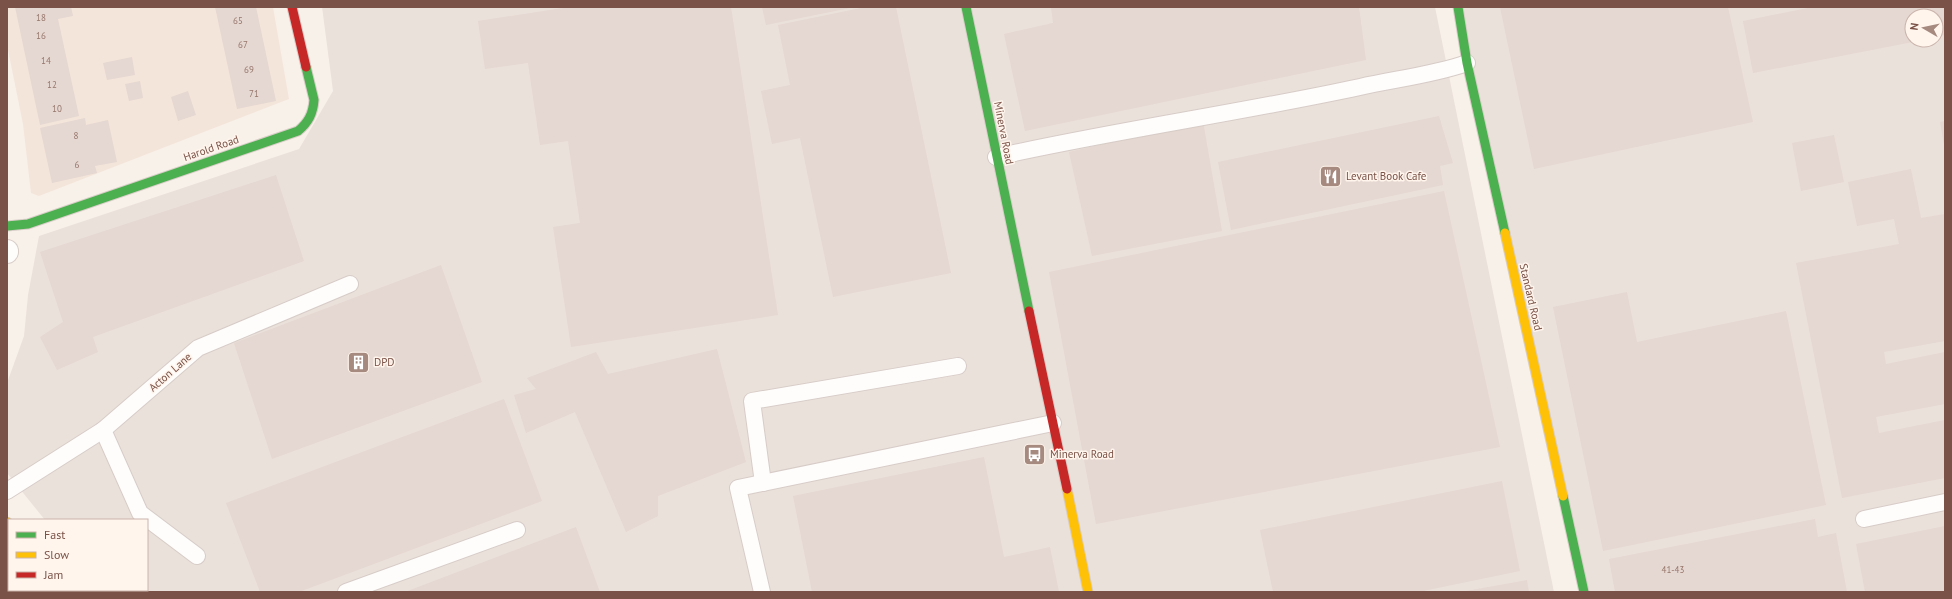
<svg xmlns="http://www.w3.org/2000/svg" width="1952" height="599" font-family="'PT Sans',sans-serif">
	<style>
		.residential { fill: #f4e5da }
		.industrial { fill: #ebe1db; fill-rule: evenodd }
		.medical { fill: #fbe3e5 }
		.building { fill: #e5d7d1 }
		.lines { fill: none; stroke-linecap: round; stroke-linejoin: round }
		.lane-casing { stroke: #d7ccc7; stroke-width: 18 }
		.street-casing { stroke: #d7ccc7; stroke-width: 24 }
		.fast-casing { stroke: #d9cec8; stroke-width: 11 }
		.slow-casing { stroke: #d9cec8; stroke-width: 11 }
		.jam-casing { stroke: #d9cec8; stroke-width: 11 }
		.lane { stroke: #fefdfc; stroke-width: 16 }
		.street { stroke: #fefdfc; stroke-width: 22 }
		.fast { stroke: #4caf50; stroke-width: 9 }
		.slow { stroke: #ffc107; stroke-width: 9 }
		.jam { stroke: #c62828; stroke-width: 9 }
		.labels { text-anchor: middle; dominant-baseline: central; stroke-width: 3; stroke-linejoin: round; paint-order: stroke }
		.number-label { font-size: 9px; fill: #96766c }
		.street-label { font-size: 11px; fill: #7a5247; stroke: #fff5ed }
		.poi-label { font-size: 11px; fill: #7a5247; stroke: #fff5ed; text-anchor: start }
	</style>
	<rect width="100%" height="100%" fill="#f8f1ea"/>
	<!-- residential -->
	<polygon class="residential" points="7,7 273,7 289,99 39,196 31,193 23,124 7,45"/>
	<!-- industrial -->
	<g class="industrial">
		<polygon points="322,7 1435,7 1554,592 102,592 101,590 147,590 147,520 45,520 7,473 7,383 24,336 28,295 39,236 299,149 333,91"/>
		<path d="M1454 7H1945V592H1586ZM1912 16H1936V40H1912Z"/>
	</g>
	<!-- medical -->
	<polygon class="medical" points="7,540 9,542 9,590 43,590 44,592 7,592"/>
	<!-- building -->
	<g class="building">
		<polygon points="15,7 71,7 73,16 58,19 79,116 40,125"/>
		<polygon points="215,7 256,7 276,101 237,109"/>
		<polygon points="569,7 731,7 778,315 571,347 553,227 580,223 568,141 540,145 528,63 485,69 478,21"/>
		<polygon points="762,7 850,7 850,8 766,25"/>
		<polygon points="866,7 896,7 951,273 833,297 800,138 772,144 761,91 790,85 778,25"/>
		<polygon points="1051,7 1359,7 1366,60 1025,131 1004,34 1053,23"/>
		<polygon points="1500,7 1728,7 1753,122 1534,169"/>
		<polygon points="1813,7 1945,7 1945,35 1936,37 1936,16 1912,16 1912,40 1918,41 1753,73 1743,21"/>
		<polygon points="132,57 135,75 107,80 103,63"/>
		<polygon points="140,81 143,98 129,101 125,84"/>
		<polygon points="188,91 196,115 178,121 171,97"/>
		<polygon points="1439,116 1453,163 1440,166 1443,185 1231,230 1218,162"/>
		<polygon points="85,118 86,125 108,120 117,162 95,166 97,173 52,183 40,128"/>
		<polygon points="1203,121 1222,231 1092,256 1069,152"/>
		<polygon points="1945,121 1945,145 1944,145 1940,122"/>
		<polygon points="1834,135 1844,182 1801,191 1792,143"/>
		<polygon points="1911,169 1921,218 1945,214 1945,341 1884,352 1886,364 1945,352 1945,404 1876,417 1879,433 1945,420 1945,478 1842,498 1796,263 1899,244 1894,219 1857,226 1848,182"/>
		<polygon points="276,175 304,261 93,337 98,352 57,370 40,337 63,322 40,252"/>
		<polygon points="1444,191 1500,447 1096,524 1049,272"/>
		<polygon points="441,265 482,382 272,459 234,343"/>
		<polygon points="1627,292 1637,342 1786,311 1826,505 1603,551 1553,307"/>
		<polygon points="717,349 746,462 658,496 658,516 626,532 575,412 526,433 514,395 536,389 527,378 596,352 608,374"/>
		<polygon points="504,399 542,501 299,592 260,592 226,503"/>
		<polygon points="984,457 1004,557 1050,547 1059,592 812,592 793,496"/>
		<polygon points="1502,481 1520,571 1418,592 1273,592 1260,530"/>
		<polygon points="1815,519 1818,537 1836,533 1847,592 1615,592 1609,559"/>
		<polygon points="1945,526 1945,592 1865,592 1856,544"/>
		<polygon points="576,527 600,592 405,592"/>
		<polygon points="1527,580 1529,592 1466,592 1466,591"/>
	</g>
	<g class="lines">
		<defs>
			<g id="lane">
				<path d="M996 157C1117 130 1239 113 1360 87 1395 79 1433 75 1467 63"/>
				<polyline points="103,430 140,513 197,556"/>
				<polyline points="763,483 752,401 958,366"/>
				<polyline points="7,491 103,430 198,348 350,284"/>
				<polyline points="1864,519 1945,502"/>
				<polyline points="346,592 517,530"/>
				<polyline points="762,592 738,488 1053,423"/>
			</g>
			<polyline id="street" points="7,251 7,252"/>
			<g id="fast">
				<polyline points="966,7 1029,311"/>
				<polyline points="1458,7 1467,63 1505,233"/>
				<path d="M7 226 28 224 298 131C309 122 313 113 314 100L306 67"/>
				<polyline points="1563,496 1584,592"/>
			</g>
			<g id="slow">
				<polyline points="1505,233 1563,496"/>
				<polyline points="1067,489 1088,592"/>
				<polyline points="7,522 9,524"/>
				<polyline points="63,590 65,592"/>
			</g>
			<g id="jam">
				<polyline points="292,7 306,67"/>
				<polyline points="1029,311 1067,489"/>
			</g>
		</defs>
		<!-- lane casing -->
		<use href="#lane" class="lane-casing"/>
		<!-- street casing -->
		<use href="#street" class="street-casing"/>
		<!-- fast casing -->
		<use href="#fast" class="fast-casing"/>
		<!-- slow casing -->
		<use href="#slow" class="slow-casing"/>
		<!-- jam casing -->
		<use href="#jam" class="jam-casing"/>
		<!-- lane -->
		<use href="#lane" class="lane"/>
		<!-- street -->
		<use href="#street" class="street"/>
		<!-- fast -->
		<use href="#fast" class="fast"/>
		<!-- slow -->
		<use href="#slow" class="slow"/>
		<!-- jam -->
		<use href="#jam" class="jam"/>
	</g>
	<!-- icons -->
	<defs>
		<symbol id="restaurant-square" viewBox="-11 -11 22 22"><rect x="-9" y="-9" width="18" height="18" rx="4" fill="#a68a80" stroke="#fff5ed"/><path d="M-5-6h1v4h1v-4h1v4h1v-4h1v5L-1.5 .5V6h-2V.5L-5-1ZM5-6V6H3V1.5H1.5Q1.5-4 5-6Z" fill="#fff"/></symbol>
		<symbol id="building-square" viewBox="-11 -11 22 22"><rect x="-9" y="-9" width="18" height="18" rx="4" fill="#a68a80" stroke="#fff5ed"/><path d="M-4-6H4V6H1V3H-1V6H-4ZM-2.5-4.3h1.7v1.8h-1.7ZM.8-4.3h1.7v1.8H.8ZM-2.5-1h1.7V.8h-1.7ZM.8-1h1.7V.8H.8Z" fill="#fff"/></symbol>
		<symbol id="bus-square" viewBox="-11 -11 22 22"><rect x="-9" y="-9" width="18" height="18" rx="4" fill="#a68a80" stroke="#fff5ed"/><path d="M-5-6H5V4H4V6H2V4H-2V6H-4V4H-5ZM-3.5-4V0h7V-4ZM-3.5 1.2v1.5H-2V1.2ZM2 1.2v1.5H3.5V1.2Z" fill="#fff"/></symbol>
	</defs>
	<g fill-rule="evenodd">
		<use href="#restaurant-square" x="1318" y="164" width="25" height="25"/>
		<use href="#building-square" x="346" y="350" width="25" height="25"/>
		<use href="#bus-square" x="1022" y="442" width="25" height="25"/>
	</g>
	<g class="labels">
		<!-- number labels -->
		<g class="number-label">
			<text x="41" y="17">18</text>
			<text x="238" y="20">65</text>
			<text x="41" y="35">16</text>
			<text x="243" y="44">67</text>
			<text x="46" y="60">14</text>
			<text x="249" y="69">69</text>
			<text x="52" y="84">12</text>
			<text x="254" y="93">71</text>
			<text x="57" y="108">10</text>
			<text x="76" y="135">8</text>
			<text x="77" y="164">6</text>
			<text x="1673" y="569">41-43</text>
		</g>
		<!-- street labels -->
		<g class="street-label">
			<text transform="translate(1004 133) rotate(79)">Minerva Road</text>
			<text transform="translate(211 148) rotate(-19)">Harold Road</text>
			<text transform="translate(1531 297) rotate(77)">Standard Road</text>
			<text transform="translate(170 372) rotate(-41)">Acton Lane</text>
		</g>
		<!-- poi labels -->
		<g class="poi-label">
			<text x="1346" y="176">Levant Book Cafe</text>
			<text x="374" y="362">DPD</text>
			<text x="1050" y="454">Minerva Road</text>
		</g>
	</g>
	<!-- border -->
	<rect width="1952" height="599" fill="none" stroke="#7a5247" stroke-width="16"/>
	<!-- legend -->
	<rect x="8" y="519" width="140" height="72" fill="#fff5ed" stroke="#cab4ab"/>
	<rect x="16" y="532" width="20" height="6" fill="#4caf50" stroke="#cab4ab"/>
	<text x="44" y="539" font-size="12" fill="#7a5247">Fast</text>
	<rect x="16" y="552" width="20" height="6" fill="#ffc107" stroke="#cab4ab"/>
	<text x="44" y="559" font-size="12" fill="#7a5247">Slow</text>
	<rect x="16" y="572" width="20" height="6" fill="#c62828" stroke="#cab4ab"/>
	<text x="44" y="579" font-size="12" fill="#7a5247">Jam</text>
	<!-- north arrow -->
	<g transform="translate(1924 28) rotate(279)"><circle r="19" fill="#fff5ed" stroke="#cab4ab"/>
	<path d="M0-3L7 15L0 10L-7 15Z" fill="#a68a80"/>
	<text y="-6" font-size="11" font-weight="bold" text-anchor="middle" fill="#7a5247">N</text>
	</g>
</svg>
